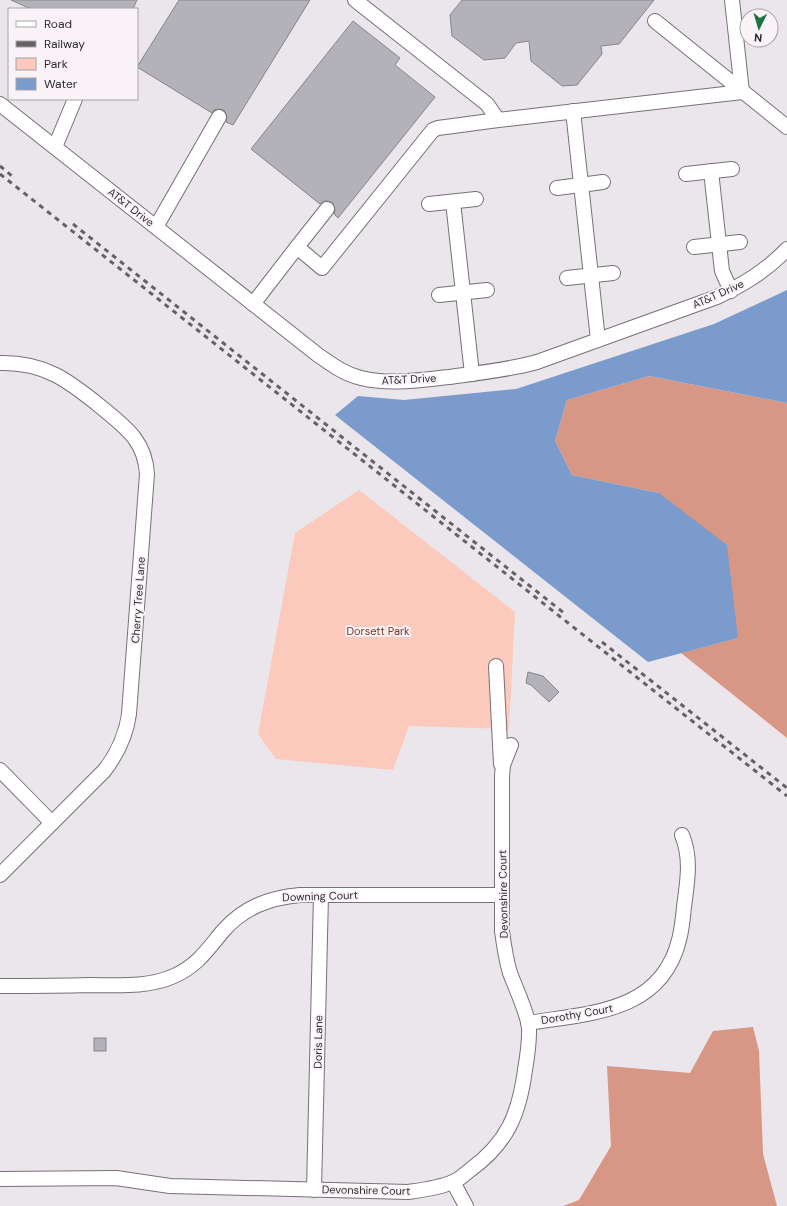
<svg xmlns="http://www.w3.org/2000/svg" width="787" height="1206" font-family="'DM Sans',sans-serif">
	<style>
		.green { fill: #fbcabc }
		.forest { fill: #d89785 }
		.water { fill: #7a9bcc }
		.building { fill: #b3b2b9; stroke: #86858b }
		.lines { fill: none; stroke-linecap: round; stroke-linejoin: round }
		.minor-casing { stroke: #767176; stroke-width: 16 }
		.minor { stroke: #fff; stroke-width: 14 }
		.rail { stroke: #656265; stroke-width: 3; stroke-dasharray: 5 5; stroke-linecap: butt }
		.labels { text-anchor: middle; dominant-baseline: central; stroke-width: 4; stroke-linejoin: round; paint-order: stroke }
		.street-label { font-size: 11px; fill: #2c2a2c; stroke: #f9f3f8 }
		.park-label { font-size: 11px; fill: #7e311b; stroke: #f9f3f8 }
	</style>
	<rect width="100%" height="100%" fill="#ebe6eb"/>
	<!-- green -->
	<polygon class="green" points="359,490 515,612 509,729 409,726 393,770 276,759 258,734 295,533"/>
	<!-- forest -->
	<g class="forest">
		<polygon points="649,376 787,403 787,738 681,653 738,638 659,493 572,475 555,441 567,400"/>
		<polygon points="753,1027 759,1051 763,1154 777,1206 563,1206 579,1200 611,1146 607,1066 690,1073 713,1031"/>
	</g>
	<!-- water -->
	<polygon class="water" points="787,290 787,403 649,376 567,400 555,441 572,475 659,493 727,545 738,638 648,662 335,415 358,396 404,400 516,389 714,324"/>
	<!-- building -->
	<g class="building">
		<polygon points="11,0 137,0 133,9 31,9"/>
		<polygon points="179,0 310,0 233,125 226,122 227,117 224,110 219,109 214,110 212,113 137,67"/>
		<polygon points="462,0 654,0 619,44 601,46 602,54 577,85 562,86 531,61 529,41 516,43 505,58 484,60 452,36 450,15"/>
		<polygon points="353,21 400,58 395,65 435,97 338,218 334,214 335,210 333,203 328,201 324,201 320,204 251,149"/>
		<polygon points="528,672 543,676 559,692 549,702 531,685 526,683"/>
		<rect x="94" y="1038" width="12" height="13"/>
	</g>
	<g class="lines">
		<defs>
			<g id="minor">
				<polyline points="355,0 487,104 498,120"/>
				<polyline points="655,21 787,127"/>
				<path d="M0 104 318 355C331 364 344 374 361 378 390 385 419 380 449 377 479 373 508 370 537 362L717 297C744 284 766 271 787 249"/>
				<polyline points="573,111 598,340"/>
				<polyline points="55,147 75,99"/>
				<polyline points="711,171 722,271 731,291"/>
				<polyline points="686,174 732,169"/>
				<polyline points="557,188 603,182"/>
				<polyline points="453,202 472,374"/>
				<polyline points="429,204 476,199"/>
				<polyline points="156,227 219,117"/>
				<polyline points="297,247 327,209"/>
				<polyline points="694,247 740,242"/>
				<polyline points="567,278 613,273"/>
				<polyline points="439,295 487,290"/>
				<polyline points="253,304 297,247 322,268 433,130 438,128 498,120 742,92 732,0"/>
				<path d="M0 363C44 362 68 380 101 407 125 427 145 440 147 474L129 714C126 736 118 753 104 771L0 875"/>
				<polyline points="496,666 501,764"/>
				<polyline points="0,770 52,823"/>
				<path d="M0 986C29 986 59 986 88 985 117 985 147 988 174 976 198 965 207 950 223 931 244 907 269 898 300 895H502"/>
				<path d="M528 1023C589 1013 661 1013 679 940 682 929 683 918 684 907 687 883 692 859 682 835"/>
				<path d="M0 1179 116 1178 170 1186 408 1192C422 1190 439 1188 453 1182 459 1180 465 1174 470 1170 507 1143 519 1115 525 1070 527 1058 531 1033 528 1022 524 1005 516 989 510 973 506 960 504 946 502 931V776L503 765 511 745"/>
				<polyline points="453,1182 466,1206"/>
				<polyline points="314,1190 321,895"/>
			</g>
		</defs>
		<!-- minor casing -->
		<use href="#minor" class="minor-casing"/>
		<!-- minor -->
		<use href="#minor" class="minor"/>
		<!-- rail -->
		<g class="rail">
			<polyline points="0,166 12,176"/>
			<polyline points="0,174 787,796"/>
			<polyline points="73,224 564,613"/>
			<polyline points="602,642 787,788"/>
		</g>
	</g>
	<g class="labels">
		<!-- street labels -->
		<g class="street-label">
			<text transform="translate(131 207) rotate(38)">AT&amp;T Drive</text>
			<text transform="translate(718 294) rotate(-24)">AT&amp;T Drive</text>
			<text transform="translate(409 379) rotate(-3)">AT&amp;T Drive</text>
			<text transform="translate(138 600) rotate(-86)">Cherry Tree Lane</text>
			<text transform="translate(503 894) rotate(-91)">Devonshire Court</text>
			<text transform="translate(320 896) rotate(-2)">Downing Court</text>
			<text transform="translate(577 1014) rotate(-10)">Dorothy Court</text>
			<text transform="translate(318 1042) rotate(-89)">Doris Lane</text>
			<text transform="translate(366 1190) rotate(1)">Devonshire Court</text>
		</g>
		<!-- park labels -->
		<g class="park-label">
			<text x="378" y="631">Dorsett Park</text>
		</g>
	</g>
	<!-- legend -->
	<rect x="8" y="8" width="130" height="92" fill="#f9f3f8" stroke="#a7a3a6"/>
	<rect x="16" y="21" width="20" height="6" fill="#ffffff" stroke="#a7a3a6"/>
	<text x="44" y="28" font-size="12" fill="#2c2a2c">Road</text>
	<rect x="16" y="41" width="20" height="6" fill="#656265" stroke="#a7a3a6"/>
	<text x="44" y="48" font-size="12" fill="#2c2a2c">Railway</text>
	<rect x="16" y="58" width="20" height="12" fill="#fbcabc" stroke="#a7a3a6"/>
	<text x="44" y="68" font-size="12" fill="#2c2a2c">Park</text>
	<rect x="16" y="78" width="20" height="12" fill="#7a9bcc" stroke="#a7a3a6"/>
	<text x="44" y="88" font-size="12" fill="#2c2a2c">Water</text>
	<!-- north arrow -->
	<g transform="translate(759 28) rotate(185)"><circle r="19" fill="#f9f3f8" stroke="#a7a3a6"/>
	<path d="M0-3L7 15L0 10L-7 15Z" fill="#1f7243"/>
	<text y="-6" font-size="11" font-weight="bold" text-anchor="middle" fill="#2c2a2c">N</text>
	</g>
</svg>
